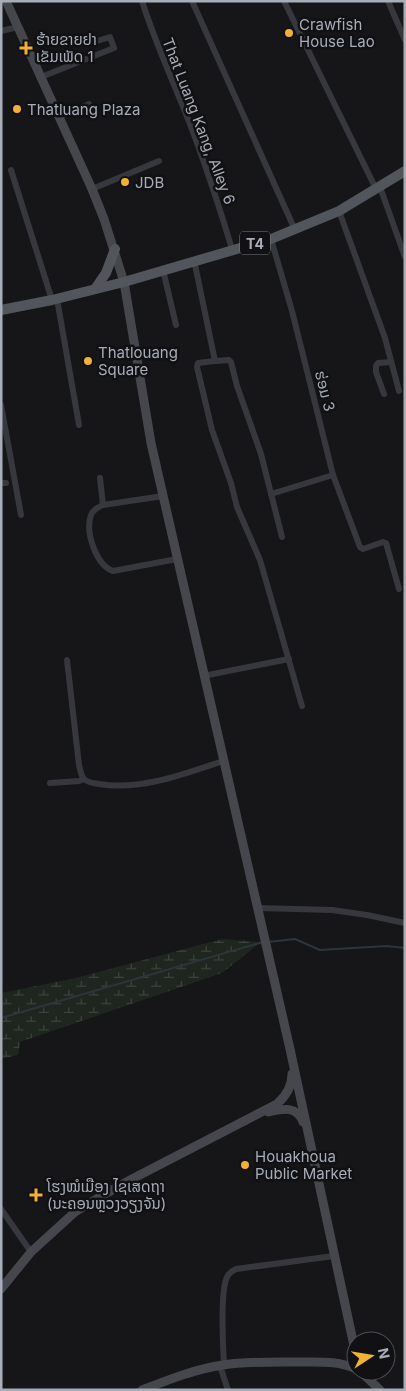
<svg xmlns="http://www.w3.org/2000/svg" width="406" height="1391" font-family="Inter,'Noto Sans Lao',sans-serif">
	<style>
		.wetland { fill: url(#wetland-marsh) }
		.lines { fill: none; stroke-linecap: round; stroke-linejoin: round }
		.stream { stroke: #2c353c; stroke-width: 2 }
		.minor { stroke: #37383d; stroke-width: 6 }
		.secondary { stroke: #45474d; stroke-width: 9 }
		.primary { stroke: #53555c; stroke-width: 10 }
		.poi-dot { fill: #f2b134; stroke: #111113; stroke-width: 2 }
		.labels { text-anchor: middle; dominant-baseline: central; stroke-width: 5; stroke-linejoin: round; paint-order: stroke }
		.shield { fill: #111113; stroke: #7b7e86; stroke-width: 1 }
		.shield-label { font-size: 14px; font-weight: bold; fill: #a8adb8 }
		.poi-label { font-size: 15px; fill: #a8adb8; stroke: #111113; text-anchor: start }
		.street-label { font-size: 15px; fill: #a8adb8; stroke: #111113 }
	</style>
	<defs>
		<pattern id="wetland-marsh" width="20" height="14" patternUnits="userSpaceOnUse" patternTransform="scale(1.25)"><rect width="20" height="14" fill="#1e261f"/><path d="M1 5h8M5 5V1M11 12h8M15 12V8" fill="none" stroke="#3c433d"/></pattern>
	</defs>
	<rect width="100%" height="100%" fill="#161618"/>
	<!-- wetland -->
	<polygon class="wetland" points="222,939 261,942 222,973 20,1042 18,1055 1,1059 1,993 76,978"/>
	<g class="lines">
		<!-- stream -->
		<g class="stream">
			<polyline points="268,942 295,939 320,950 387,946 405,948"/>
			<polyline points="1,1018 263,942"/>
		</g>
		<!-- minor -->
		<g class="minor">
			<path d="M142 1C157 49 179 93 196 140 209 176 221 212 232 249"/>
			<polyline points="192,1 295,230"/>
			<polyline points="284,1 376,189"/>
			<polyline points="388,1 405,40"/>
			<polyline points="1,31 18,27"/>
			<polyline points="41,77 114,48 110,37 97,41"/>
			<polyline points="59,117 89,104"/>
			<polyline points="11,170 52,300"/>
			<polyline points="380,187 405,257"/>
			<polyline points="92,189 159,161"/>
			<polyline points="339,211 385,338 399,391"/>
			<polyline points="271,239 292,311 333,475 360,547 363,549 383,542 386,543 399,589"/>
			<polyline points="194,260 215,361 198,363 197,367 212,430 231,483 237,507 260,560 302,706"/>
			<polyline points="163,270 176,325"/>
			<polyline points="57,299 79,425"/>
			<polyline points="215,361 229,360 231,362 237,386 261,454 282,537"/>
			<polyline points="384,394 376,372 376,366 378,363 391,362"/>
			<polyline points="1,405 21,515"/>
			<polyline points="100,478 103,505"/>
			<polyline points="1,483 6,483"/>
			<polyline points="271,494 333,475"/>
			<path d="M163 496 103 505C98 507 93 510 91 515 85 532 96 565 113 571L177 559"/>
			<path d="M67 660 79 765C80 769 81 776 84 779 88 783 94 783 99 784 140 791 184 774 223 761"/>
			<polyline points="203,676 289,659"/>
			<polyline points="50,783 79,781 84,779"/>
			<polyline points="258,908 332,910 367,915 405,923"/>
			<polyline points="1,1209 31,1252"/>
			<path d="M224 1365C223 1347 220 1292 227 1277 229 1273 232 1271 236 1269L334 1256"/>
			<polyline points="220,1366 228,1390"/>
		</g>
		<!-- secondary -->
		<g class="secondary">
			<polyline points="6,1 92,189 104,219 124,282 151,443 290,1049 356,1355"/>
			<path d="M268 1112C282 1109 297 1105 303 1122"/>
			<path d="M1 1289 31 1252 75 1212 103 1195 132 1179 277 1104C286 1096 292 1087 292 1074"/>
			<polyline points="360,1371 380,1390"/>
			<path d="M142 1390C168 1380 195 1369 223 1365 249 1361 276 1362 303 1362 321 1362 340 1361 356 1369"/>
		</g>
		<!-- primary -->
		<g class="primary">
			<polyline points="95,289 106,273 115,249"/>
			<polyline points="1,310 52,300 124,282 271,239 339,211 405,171"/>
		</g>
	</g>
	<!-- markers -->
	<g class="poi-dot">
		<circle cx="289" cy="33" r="5"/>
		<path d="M23.5 40.5h5v5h5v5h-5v5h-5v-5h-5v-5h5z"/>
		<circle cx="17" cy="109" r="5"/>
		<circle cx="125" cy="182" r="5"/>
		<circle cx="88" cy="361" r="5"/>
		<circle cx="245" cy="1165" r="5"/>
		<path d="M33.5 1187.5h5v5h5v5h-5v5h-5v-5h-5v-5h5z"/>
	</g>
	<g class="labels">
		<!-- shield labels -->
		<rect class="shield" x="240" y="231.5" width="30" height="23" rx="4"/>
		<g class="shield-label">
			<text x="255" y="243">T4</text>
		</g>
		<!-- poi labels -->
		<g class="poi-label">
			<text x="299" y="24">Crawfish<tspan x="299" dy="17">House Lao</tspan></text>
			<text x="36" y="39">ຮ້າຍຂາຍຢາ<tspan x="36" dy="17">ເຂັມເພັດ 1</tspan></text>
			<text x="27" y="109">Thatluang Plaza</text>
			<text x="135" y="182">JDB</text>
			<text x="98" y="352">Thatlouang<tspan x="98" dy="17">Square</tspan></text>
			<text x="255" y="1156">Houakhoua<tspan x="255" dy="17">Public Market</tspan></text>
			<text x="47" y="1186">ໂຮງໝໍເມືອງ ໄຊເສດຖາ<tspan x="47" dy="17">(ນະຄອນຫຼວງວຽງຈັນ)</tspan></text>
		</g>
		<!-- street labels -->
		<g class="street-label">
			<text transform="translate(199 121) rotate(69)">That Luang Kang, Alley 6</text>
			<text transform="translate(325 391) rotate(76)">ຮ່ອມ 3</text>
		</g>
	</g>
	<!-- border -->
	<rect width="406" height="1391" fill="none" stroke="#a8adb8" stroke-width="5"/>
	<!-- north arrow -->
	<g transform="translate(371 1356) rotate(78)"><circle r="24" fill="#111113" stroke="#4d4f55"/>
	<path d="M0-4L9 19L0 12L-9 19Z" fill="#f2b134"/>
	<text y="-8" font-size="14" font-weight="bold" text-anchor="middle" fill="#a8adb8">N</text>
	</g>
</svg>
